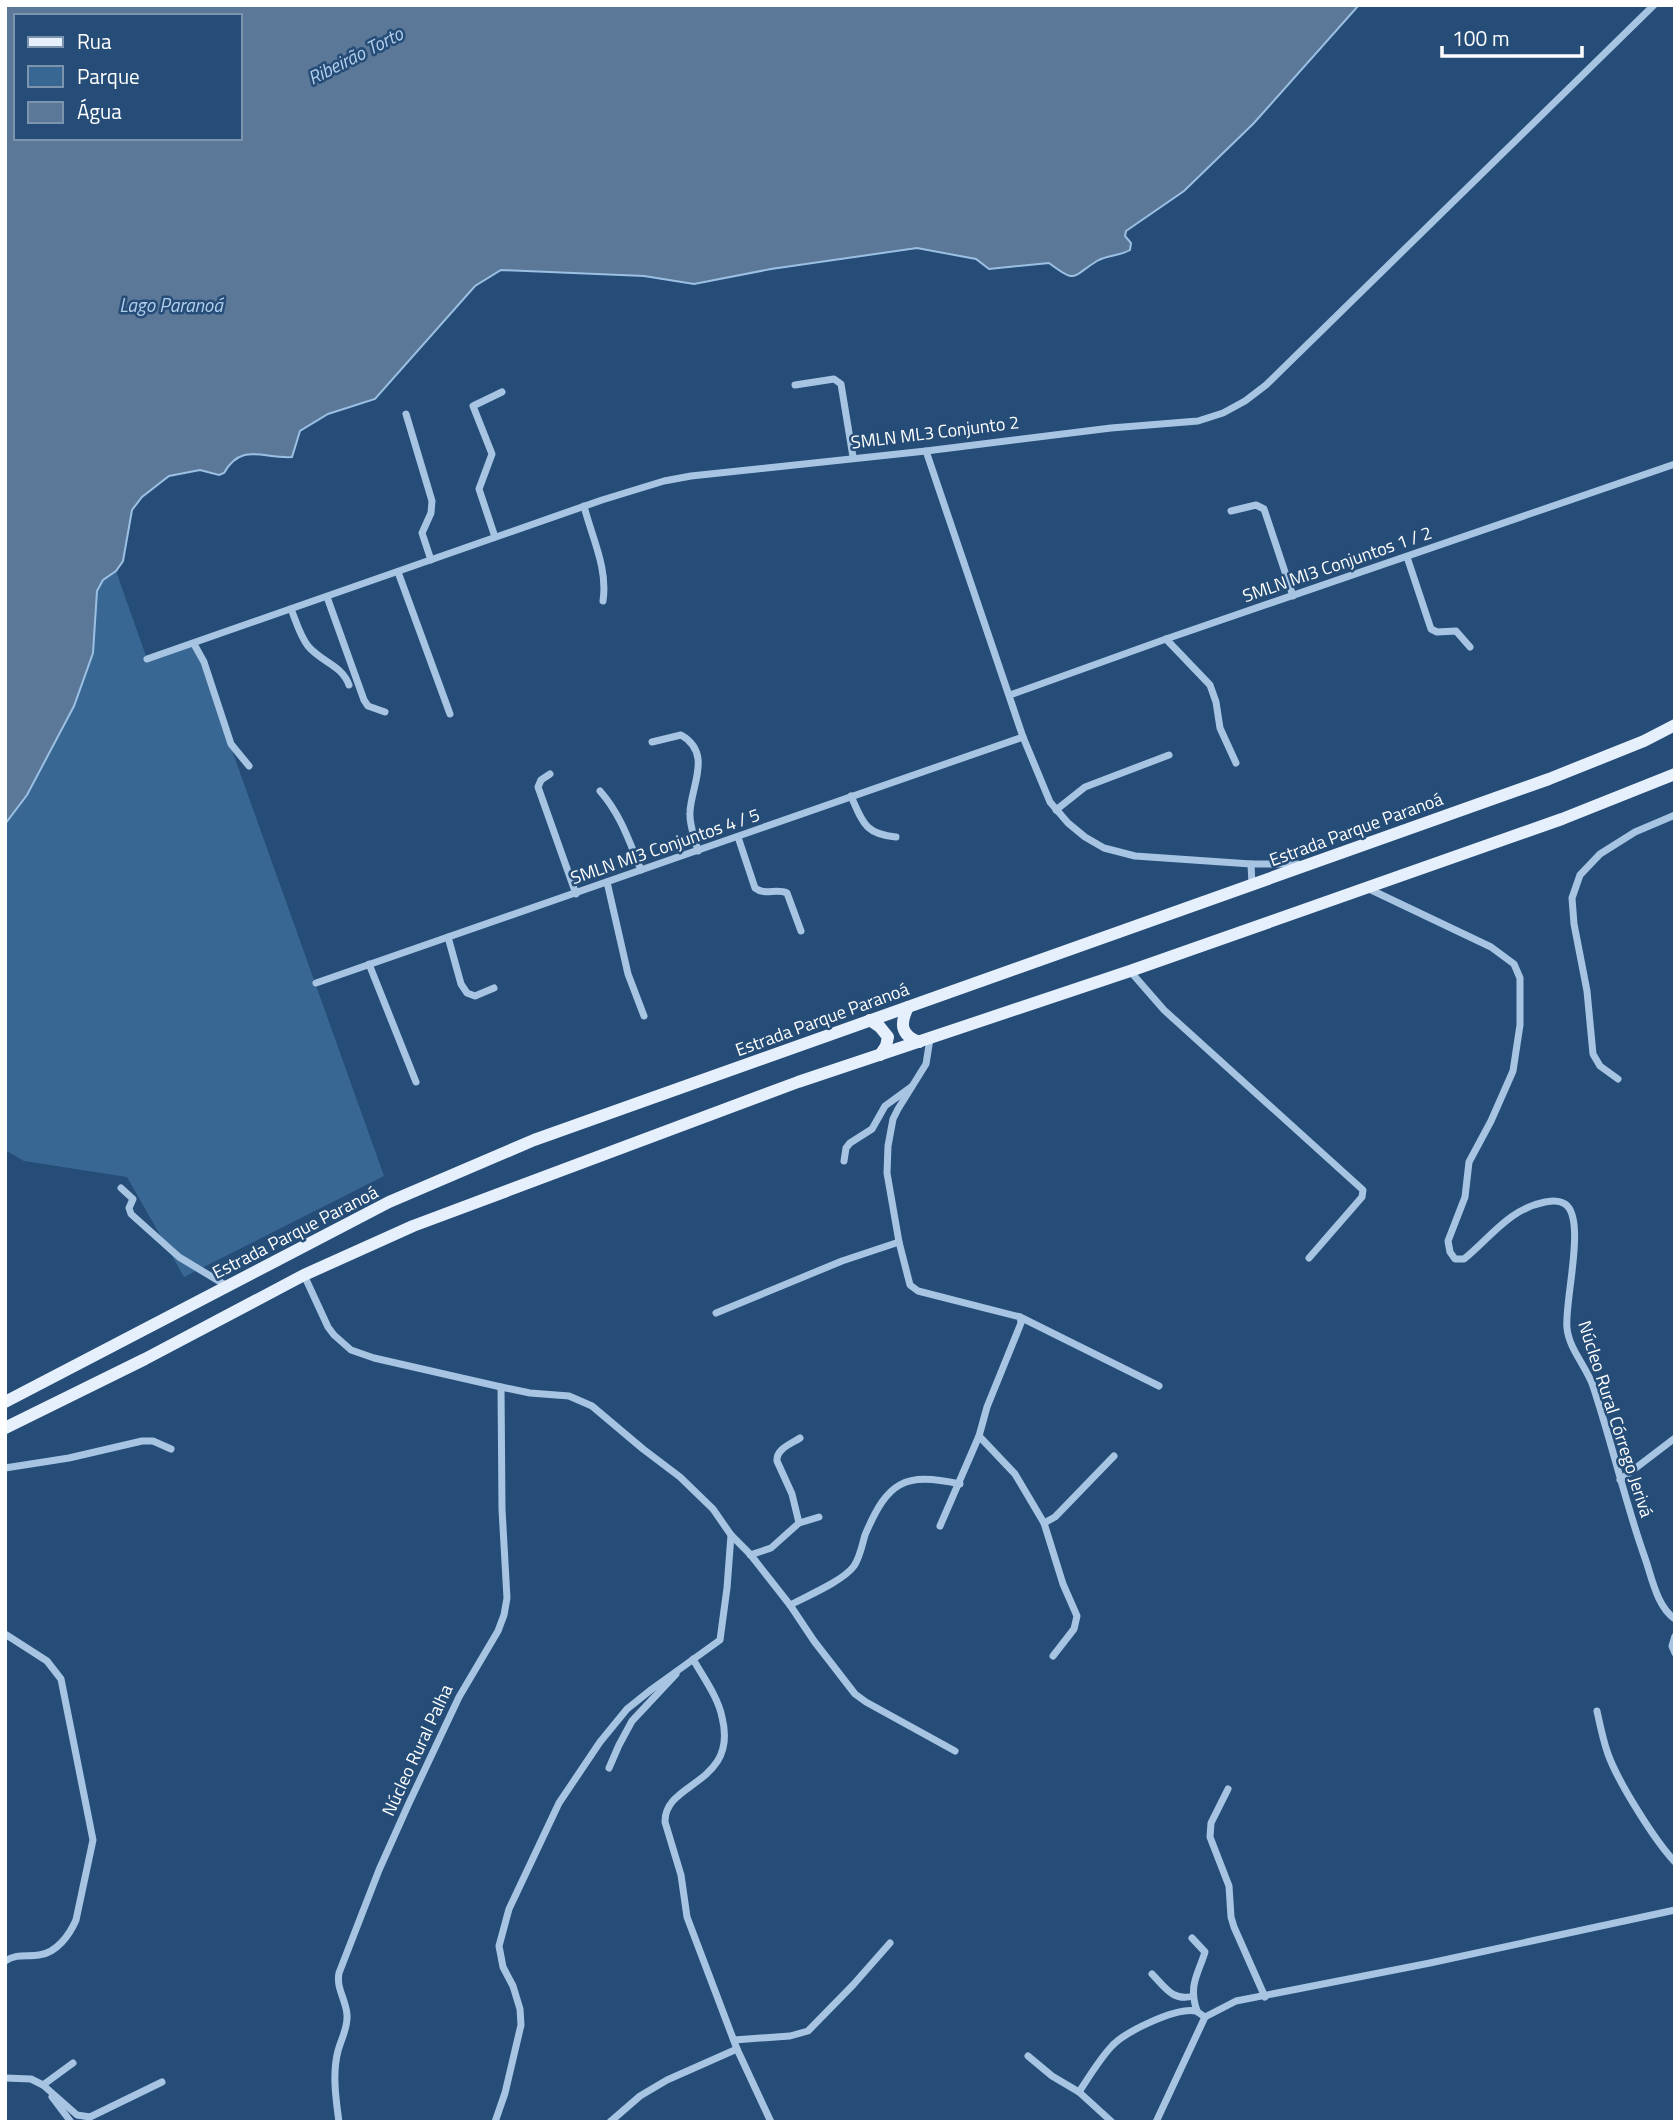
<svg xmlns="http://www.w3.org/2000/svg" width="1680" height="2127" font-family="'Titillium Web',sans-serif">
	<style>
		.green { fill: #396794 }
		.water { fill: #5c7898; stroke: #9bc0e3; stroke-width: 2; fill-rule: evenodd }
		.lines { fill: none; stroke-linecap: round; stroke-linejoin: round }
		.minor { stroke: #a7c5e2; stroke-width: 7 }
		.primary { stroke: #e6effc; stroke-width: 12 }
		.labels { text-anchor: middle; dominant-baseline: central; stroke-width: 5; stroke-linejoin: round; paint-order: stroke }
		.street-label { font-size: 18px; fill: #fff; stroke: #254d77 }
		.water-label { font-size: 19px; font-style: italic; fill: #b2ceeb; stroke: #254d77 }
	</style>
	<rect width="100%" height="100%" fill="#254d77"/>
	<!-- green -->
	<polygon class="green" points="116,571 147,659 194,644 384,1176 184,1277 127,1177 24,1161 5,1150 5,824 27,795 74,706 97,590 103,580"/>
	<!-- water -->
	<path class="water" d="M5 5H1359L1254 123 1184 191 1126 231 1125 236 1131 243 1130 250C1120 256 1107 255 1097 261 1071 277 1077 284 1049 263L989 269 976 259 917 248 771 269 694 284 644 276 501 270 475 286 375 399 328 414 300 431 292 457C263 459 241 442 224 473L219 475 200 470 169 476 142 497 132 510 123 561 116 571 103 580 97 591 93 653 74 706 27 795 5 824ZM16 16H240V138H16Z"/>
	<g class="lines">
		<!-- minor -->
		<g class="minor">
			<polyline points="795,385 834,379 841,384 853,457"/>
			<polyline points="406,414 432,501 431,513 422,533 431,560"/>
			<polyline points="926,451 1023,737 1050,802 1068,823 1085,837 1104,848 1135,856 1251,864 1298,864"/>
			<path d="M584 506C592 538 608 568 603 601"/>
			<polyline points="1231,511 1256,505 1264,509 1293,596"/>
			<polyline points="495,537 479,489 492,454 473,406 502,392"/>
			<polyline points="1407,557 1431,629 1437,632 1456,631 1470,647"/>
			<polyline points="398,572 450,714"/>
			<polyline points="327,597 364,700 368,706 385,712"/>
			<path d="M291 609C296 621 300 636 308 646 321 662 342 665 349 685"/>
			<polyline points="1166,639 1210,685 1216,702 1220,728 1236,763"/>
			<polyline points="194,644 204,662 231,744 249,766"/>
			<polyline points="147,659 602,500 664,481 691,476 926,451 1111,428 1198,421 1223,413 1245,401 1266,385 1654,5"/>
			<polyline points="1010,695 1166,639 1675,464"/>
			<path d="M652 742 681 735C713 753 691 786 690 812 689 825 695 839 698 851"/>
			<polyline points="550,774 541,780 538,787 576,894"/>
			<path d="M600 791C621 815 629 841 641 870"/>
			<path d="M851 796C863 823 865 834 896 837"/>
			<polyline points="1056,810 1085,787 1169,755"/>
			<path d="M738 837 755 888C765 896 776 888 787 893L801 931"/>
			<polyline points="1251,864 1252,885"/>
			<polyline points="607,882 628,974 644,1016"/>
			<path d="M1367 888 1491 947 1514 964 1520 978V1025L1513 1071 1491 1121 1469 1162 1465 1197 1448 1241 1450 1252 1455 1259H1464C1491 1237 1509 1209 1545 1202 1552 1201 1559 1200 1565 1204 1587 1218 1564 1303 1567 1328 1569 1349 1586 1366 1593 1386 1612 1443 1625 1502 1645 1558 1652 1578 1657 1607 1675 1619"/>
			<polyline points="448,937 461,984 467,993 475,996 494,988"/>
			<polyline points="369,964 416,1082"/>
			<polyline points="1130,971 1164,1010 1363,1190 1362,1197 1309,1258"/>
			<polyline points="316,983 1023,737"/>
			<polyline points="930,1039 926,1064 898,1109 893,1119 888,1146 887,1173 899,1242 910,1285 918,1291 1020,1317 1021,1323 987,1407 979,1436 1015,1474 1044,1523 1055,1517 1114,1456"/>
			<polyline points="1618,1079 1600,1066 1593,1054 1587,991 1574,924 1572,898 1580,875 1600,854 1635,832 1675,815"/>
			<polyline points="844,1161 846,1148 850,1143 872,1129 885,1106 911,1087"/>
			<polyline points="121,1188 133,1199 129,1208 131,1214 179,1257 227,1286"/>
			<polyline points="304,1275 328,1327 334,1335 351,1350 374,1358 501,1387 530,1393 569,1396 592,1406 643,1449 680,1477 713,1509 731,1535 750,1554 790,1605 814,1641 855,1694 866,1702 955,1751"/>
			<polyline points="716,1313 842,1261 899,1242"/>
			<polyline points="1020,1317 1159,1386"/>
			<polyline points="5,1468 69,1458 142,1441 153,1441 171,1449"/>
			<polyline points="1620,1480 1675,1438"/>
			<polyline points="799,1523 819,1517"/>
			<polyline points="1044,1523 1063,1584 1077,1616 1074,1629 1053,1656"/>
			<polyline points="940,1526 979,1436"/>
			<path d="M750 1555 771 1548 799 1523 792 1494 777 1461C776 1449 791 1444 800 1438"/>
			<path d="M790 1605C807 1596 843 1581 854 1566 860 1557 862 1545 865 1535 888 1481 904 1472 960 1484"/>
			<path d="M5 1634 47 1661 61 1679 93 1840 76 1920C70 1934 57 1953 39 1955 27 1957 17 1953 5 1961"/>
			<polyline points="1675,1636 1672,1646 1675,1653"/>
			<path d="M693 1659C703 1677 718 1697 722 1717 739 1785 664 1781 665 1822L681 1875 687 1917 737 2049 771 2122"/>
			<path d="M1597 1711C1600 1725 1603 1740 1608 1754 1618 1782 1655 1841 1675 1862"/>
			<polyline points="609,1768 619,1745 632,1721 676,1674"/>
			<polyline points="1228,1789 1211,1823 1210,1837 1229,1886 1231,1917 1234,1927 1265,1997"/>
			<path d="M1192 1938 1205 1952C1198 1975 1188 1985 1197 2011"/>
			<path d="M1152 1974C1165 1987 1173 2002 1193 1996"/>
			<polyline points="734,2040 790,2036 808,2031 853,1985 890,1943"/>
			<path d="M1028 2056 1052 2076 1079 2092C1089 2077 1099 2060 1111 2047 1124 2032 1176 2007 1196 2011 1198 2012 1203 2016 1205 2017"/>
			<polyline points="5,2078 31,2079 43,2085 73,2063"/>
			<polyline points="43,2085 77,2115 90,2117 162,2082"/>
			<polyline points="1079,2092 1112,2122"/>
			<polyline points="52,2097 71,2122"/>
			<path d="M339 2122C336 2100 332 2073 338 2051 341 2039 348 2028 347 2015 346 1999 336 1989 339 1973L379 1870 409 1803 459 1697 498 1631 504 1615 507 1598 502 1509 501 1387"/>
			<polyline points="495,2122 505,2093 521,2025 520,2009 513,1986 503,1967 499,1946 509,1909 559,1803 600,1742 627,1709 652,1689 720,1640 727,1588 731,1535"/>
			<polyline points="610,2122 640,2096 667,2080 737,2049"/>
			<polyline points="1156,2122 1205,2017 1236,2001 1430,1963 1675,1910"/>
		</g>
		<!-- primary -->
		<g class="primary">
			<path d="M908 1007C900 1023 900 1035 919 1042"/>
			<polyline points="870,1020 880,1027 888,1037 886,1046 880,1055"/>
			<polyline points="5,1402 389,1202 534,1140 1549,779 1644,741 1675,725"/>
			<polyline points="5,1428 145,1359 304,1275 413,1226 798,1082 1130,971 1562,819 1675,774"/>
		</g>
	</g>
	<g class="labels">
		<!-- street labels -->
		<g class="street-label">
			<text transform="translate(935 432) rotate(-7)">SMLN ML3 Conjunto 2</text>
			<text transform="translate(1337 564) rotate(-19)">SMLN MI3 Conjuntos 1 / 2</text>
			<text transform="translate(1356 829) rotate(-20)">Estrada Parque Paranoá</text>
			<text transform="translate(665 846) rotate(-19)">SMLN MI3 Conjuntos 4 / 5</text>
			<text transform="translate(822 1019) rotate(-20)">Estrada Parque Paranoá</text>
			<text transform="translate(295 1232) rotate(-27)">Estrada Parque Paranoá</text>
			<text transform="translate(1616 1419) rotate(72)">Núcleo Rural Córrego Jerivá</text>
			<text transform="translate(417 1750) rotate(-65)">Núcleo Rural Palha</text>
		</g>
		<!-- water labels -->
		<g class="water-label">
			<text transform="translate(355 55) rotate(-27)">Ribeirão Torto</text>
			<text x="171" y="304">Lago Paranoá</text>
		</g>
	</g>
	<!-- border -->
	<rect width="1680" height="2127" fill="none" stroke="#ffffff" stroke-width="14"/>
	<!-- legend -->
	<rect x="14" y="14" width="228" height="126" fill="#254d77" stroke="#7c94ad" stroke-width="2"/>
	<rect x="28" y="37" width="35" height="10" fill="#e6effc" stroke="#7c94ad" stroke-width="2"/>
	<text x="77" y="49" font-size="21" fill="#ffffff">Rua</text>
	<rect x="28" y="66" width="35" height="21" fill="#396794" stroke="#7c94ad" stroke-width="2"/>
	<text x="77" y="84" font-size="21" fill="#ffffff">Parque</text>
	<rect x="28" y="102" width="35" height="21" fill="#5c7898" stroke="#7c94ad" stroke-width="2"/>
	<text x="77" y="119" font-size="21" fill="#ffffff">Água</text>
	<!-- scale -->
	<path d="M1442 46v10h140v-10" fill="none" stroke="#ffffff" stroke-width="3.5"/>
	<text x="1452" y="46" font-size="21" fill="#ffffff" stroke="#254d77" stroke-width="5" paint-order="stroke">100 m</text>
</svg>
